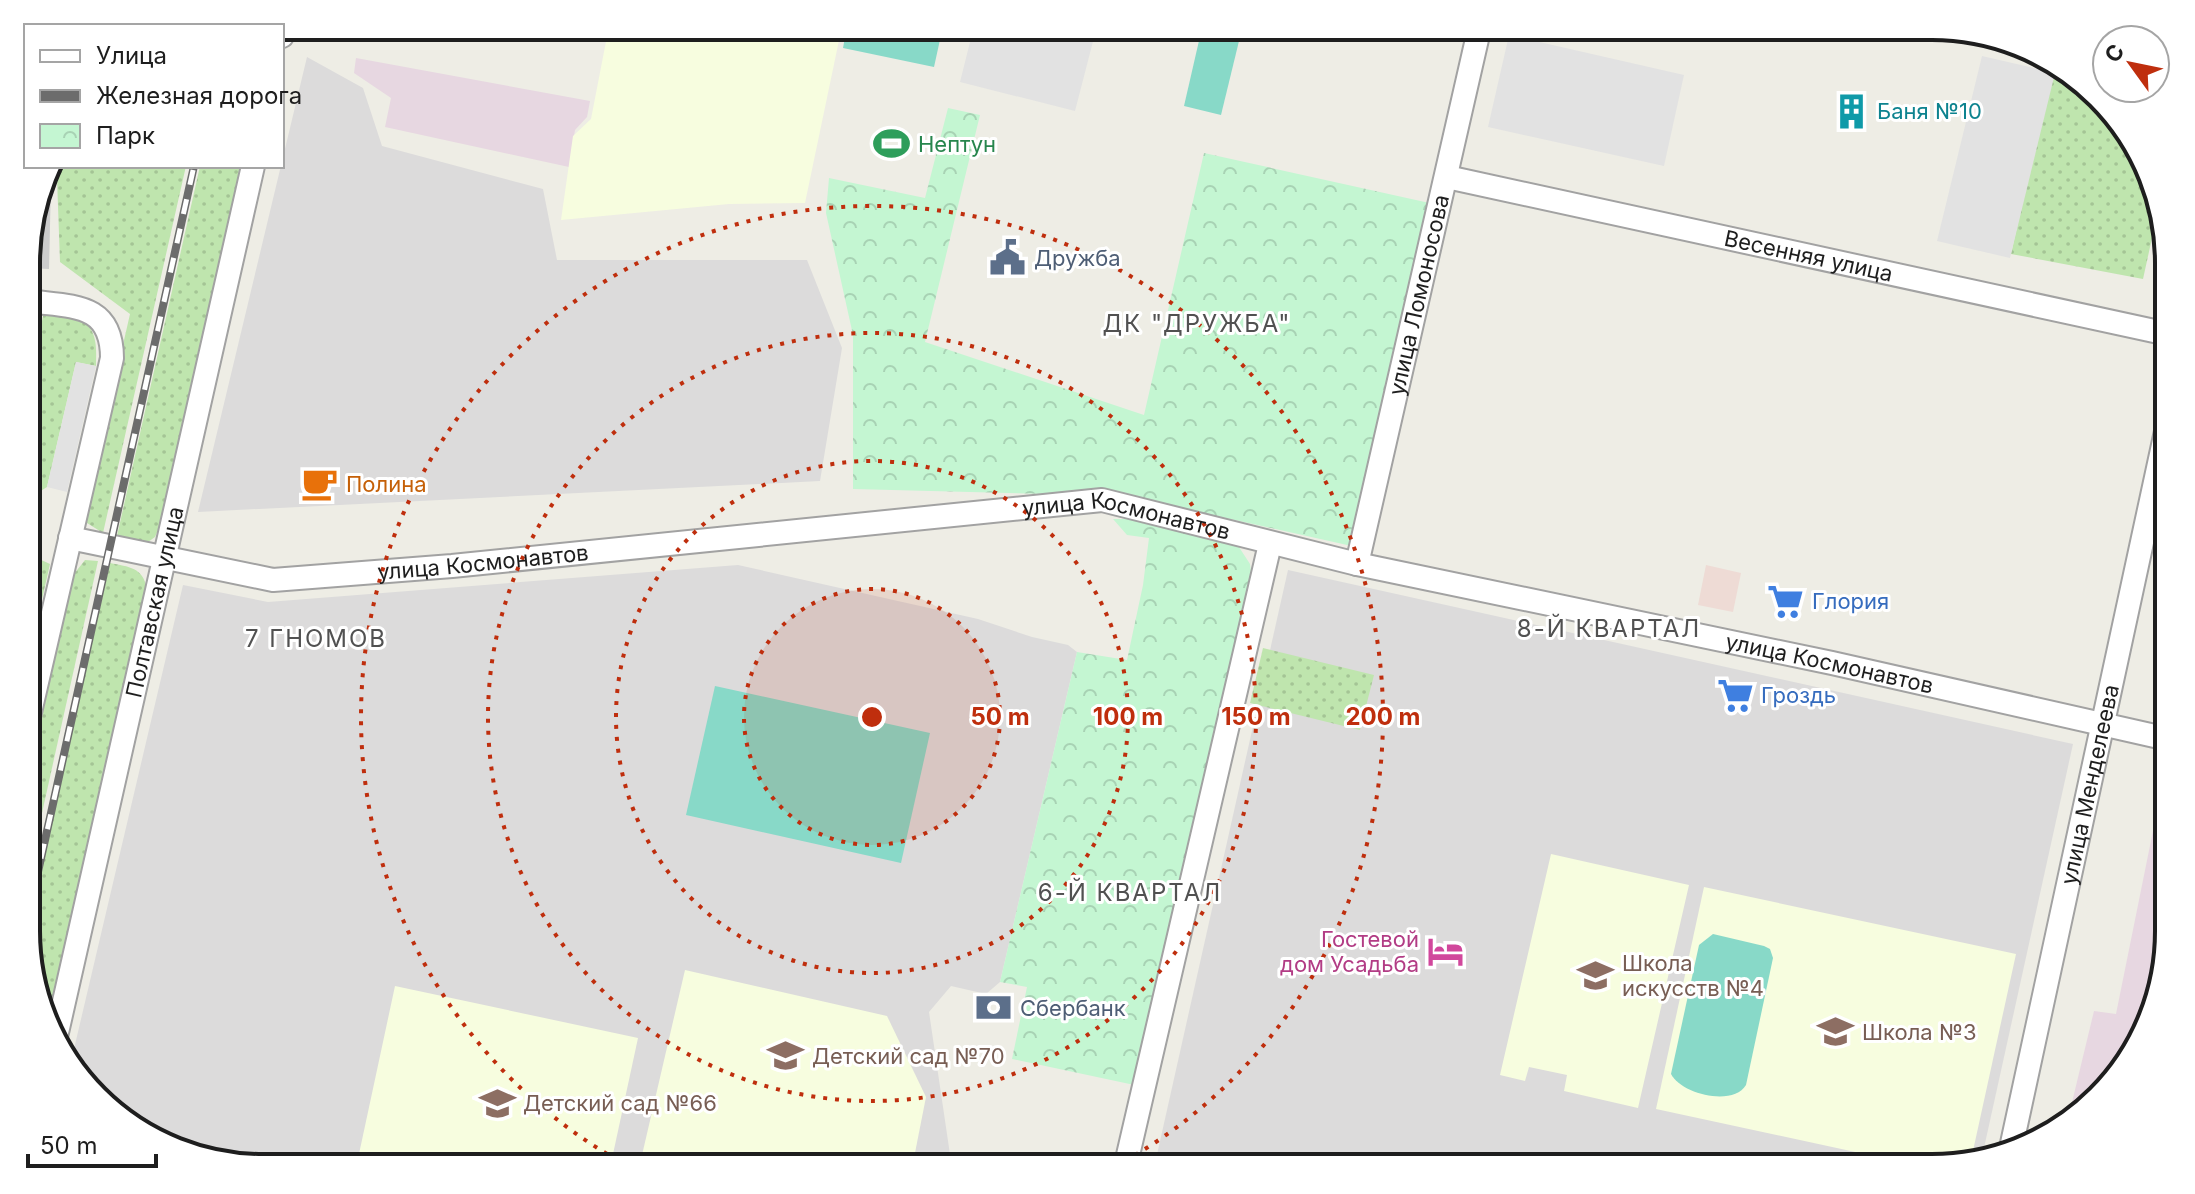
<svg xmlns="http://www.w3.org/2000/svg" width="2195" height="1194" font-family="Inter,sans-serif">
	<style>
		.residential { fill: #dcdbdb }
		.commercial { fill: #eedbd5 }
		.industrial { fill: #e7d7e1 }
		.education { fill: #f7fddf }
		.religious { fill: #ccc }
		.grass { fill: url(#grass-dots) }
		.park { fill: url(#park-crowns) }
		.pitch { fill: #88d9c8 }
		.parking { fill: #e2e2e2 }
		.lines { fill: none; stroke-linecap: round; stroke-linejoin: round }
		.minor-casing { stroke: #a2a2a2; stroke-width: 26 }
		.minor { stroke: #fff; stroke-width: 22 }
		.rail-casing { stroke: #6c6c6c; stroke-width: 8 }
		.rail { stroke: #fff; stroke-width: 5; stroke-dasharray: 15; stroke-linecap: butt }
		.ring { fill: none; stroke: #bf2e0d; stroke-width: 4; stroke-dasharray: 4 8 }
		.labels { text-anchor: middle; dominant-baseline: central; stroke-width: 6; stroke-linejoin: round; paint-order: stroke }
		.culture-label { font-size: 22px; fill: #0d838f; stroke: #fff; text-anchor: start }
		.leisure-label { font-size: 22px; fill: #27864d; stroke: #fff; text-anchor: start }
		.street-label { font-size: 22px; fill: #1e1e1e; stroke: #fff }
		.service-label { font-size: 22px; fill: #4e5e75; stroke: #fff; text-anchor: start }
		.food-label { font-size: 22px; fill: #c56008; stroke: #fff; text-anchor: start }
		.shop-label { font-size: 22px; fill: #366cbe; stroke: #fff; text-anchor: start }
		.hotel-label { font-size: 22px; fill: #b23c85; stroke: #fff; text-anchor: end }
		.education-label { font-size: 22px; fill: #785e54; stroke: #fff; text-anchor: start }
		.neighbourhood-label { font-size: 24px; letter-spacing: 2px; fill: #515151; stroke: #fff }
		.rim { fill: none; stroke: #1e1e1e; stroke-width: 4 }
		.centre { fill: #bf2e0d; stroke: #fff; stroke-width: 4 }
		.ring-label { font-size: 24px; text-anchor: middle; font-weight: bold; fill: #bf2e0d; stroke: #fff; stroke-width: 6; stroke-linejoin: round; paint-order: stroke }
	</style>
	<defs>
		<pattern id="grass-dots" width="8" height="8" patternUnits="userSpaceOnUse" patternTransform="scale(2)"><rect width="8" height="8" fill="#bfe5ae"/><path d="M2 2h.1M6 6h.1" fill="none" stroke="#a4c495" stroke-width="1.8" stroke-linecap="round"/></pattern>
		<pattern id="park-crowns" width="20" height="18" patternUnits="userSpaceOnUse" patternTransform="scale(2)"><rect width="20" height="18" fill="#c4f6d2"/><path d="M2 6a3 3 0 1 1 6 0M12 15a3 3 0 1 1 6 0" fill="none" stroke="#a8d2b4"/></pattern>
	</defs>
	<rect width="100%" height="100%" fill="#eeede5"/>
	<!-- residential -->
	<g class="residential">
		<polygon points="307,57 363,88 382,146 543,189 557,260 807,260 842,348 820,481 198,512"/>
		<polygon points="738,565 978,619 1032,637 1068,645 1077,652 1000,982 986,994 951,986 929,1012 952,1168 262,1168 145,1136 70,1066 183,585 268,602"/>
		<polygon points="1288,570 2073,744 1982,1157 1947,1168 1154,1168"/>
	</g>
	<!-- commercial -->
	<polygon class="commercial" points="1706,565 1741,573 1733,612 1698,605"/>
	<!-- industrial -->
	<g class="industrial">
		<polygon points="356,58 590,101 587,117 575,130 569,167 385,127 391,98 354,73"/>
		<polygon points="2169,793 2169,946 2138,1049 2068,1119 2094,1011 2116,1014 2159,801"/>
	</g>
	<!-- education -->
	<g class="education">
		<polygon points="609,26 842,26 805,203 729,204 561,220 573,136 591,119"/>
		<polygon points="1551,854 1689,885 1638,1108 1564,1091 1567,1075 1529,1067 1525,1081 1500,1075"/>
		<polygon points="1704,887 2016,954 1971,1160 1947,1168 1929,1168 1656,1109"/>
		<polygon points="685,970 887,1016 926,1097 912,1168 639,1168"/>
		<polygon points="395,986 638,1038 610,1168 356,1168"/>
	</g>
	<!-- religious -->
	<polygon class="religious" points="45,176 51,182 49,269 28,268 28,232"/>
	<!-- grass -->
	<g class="grass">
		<polygon points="2054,61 2129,132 2157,215 2143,279 2011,254"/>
		<polygon points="48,166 186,166 103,533 87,523 85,511 130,314 60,262 57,178 47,171"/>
		<polygon points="200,166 241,166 158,530 155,537 148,542 117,536"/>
		<path d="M44 312C85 319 99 320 96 366L76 362 47 487 28 499V384Z"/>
		<polygon points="37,558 50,564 28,661 28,600"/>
		<polygon points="85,560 98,561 28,876 28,779 74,574"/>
		<path d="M110 563C129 567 143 567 147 589L51 1023 28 962V927Z"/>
		<polygon points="1263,648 1374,675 1360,730 1250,703"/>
	</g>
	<!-- park -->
	<g class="park">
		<polygon points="948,108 980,115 925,342 1144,415 1204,153 1434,204 1356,547 1127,496 853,489 853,335 826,213 829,178 925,198"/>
		<polygon points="1113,519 1136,519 1237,544 1250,564 1252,581 1139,1086 1012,1059 1027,987 1000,982 1077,652 1127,660 1143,585 1149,538 1127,535"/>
	</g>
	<!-- pitch -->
	<g class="pitch">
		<polygon points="847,26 943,26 934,67 843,48"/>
		<polygon points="1201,32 1239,41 1221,115 1184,106"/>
		<polygon points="715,686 930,733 901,863 686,815"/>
		<path d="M1713 934 1764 946 1770 949 1773 958 1746 1085C1733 1107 1681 1094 1671 1074L1699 945Z"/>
	</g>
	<!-- parking -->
	<g class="parking">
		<polygon points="974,26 1097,26 1075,111 960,82"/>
		<polygon points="1509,35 1684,75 1664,166 1488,127"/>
		<polygon points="1982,56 2055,73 2010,258 1937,241"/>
		<polygon points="76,362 96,366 67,492 47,487"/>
	</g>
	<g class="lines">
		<defs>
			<g id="minor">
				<polyline points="282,36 284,26"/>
				<path id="s1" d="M1447 177 2168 334"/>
				<path d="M28 301C71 307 112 302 112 358L28 721"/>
				<path id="s2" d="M70 538 273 580 452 566 1102 500 1357 564 1832 663 2168 739"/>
				<path id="s3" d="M1357 564 1480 26"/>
				<path id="s4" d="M56 1037 253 166"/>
				<path id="s5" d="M2011 1148 2168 422"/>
				<polyline points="1125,1168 1270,544"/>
			</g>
		</defs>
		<!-- minor casing -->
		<use href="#minor" class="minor-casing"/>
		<!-- minor -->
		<use href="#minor" class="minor"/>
		<defs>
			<polyline id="rail" points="28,917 194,166"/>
		</defs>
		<!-- rail casing -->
		<use href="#rail" class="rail-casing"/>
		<!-- rail -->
		<use href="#rail" class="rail"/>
	</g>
	<!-- distance rings -->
	<circle cx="872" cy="717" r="128" fill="#bf2e0d" fill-opacity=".12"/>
	<g class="ring">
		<circle cx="872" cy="717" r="128"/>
		<circle cx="872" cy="717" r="256"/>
		<circle cx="872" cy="717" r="384"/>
		<path d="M628 1166A511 511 0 1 1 1116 1166"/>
	</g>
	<!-- icons -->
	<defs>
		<symbol id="building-bare" viewBox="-9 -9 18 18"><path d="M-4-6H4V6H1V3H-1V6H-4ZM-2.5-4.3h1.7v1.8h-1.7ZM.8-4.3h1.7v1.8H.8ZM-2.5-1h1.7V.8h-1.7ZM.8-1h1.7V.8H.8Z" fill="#0f9aa8" stroke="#fff" stroke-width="2.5" paint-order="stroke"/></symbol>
		<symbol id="stadium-bare" viewBox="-9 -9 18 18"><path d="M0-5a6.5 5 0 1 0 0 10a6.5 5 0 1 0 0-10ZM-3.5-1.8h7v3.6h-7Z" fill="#2e9e5b" stroke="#fff" stroke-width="2.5" paint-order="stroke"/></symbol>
		<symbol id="civic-bare" viewBox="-9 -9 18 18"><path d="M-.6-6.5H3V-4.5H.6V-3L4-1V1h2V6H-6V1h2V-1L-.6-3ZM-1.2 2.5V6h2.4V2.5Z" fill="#5c6f8a" stroke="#fff" stroke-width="2.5" paint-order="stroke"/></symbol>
		<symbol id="cafe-bare" viewBox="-9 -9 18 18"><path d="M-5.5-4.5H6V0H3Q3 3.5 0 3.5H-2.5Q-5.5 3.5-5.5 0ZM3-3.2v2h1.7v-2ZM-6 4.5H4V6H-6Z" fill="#e8710a" stroke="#fff" stroke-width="2.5" paint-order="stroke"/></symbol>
		<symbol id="supermarket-bare" viewBox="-9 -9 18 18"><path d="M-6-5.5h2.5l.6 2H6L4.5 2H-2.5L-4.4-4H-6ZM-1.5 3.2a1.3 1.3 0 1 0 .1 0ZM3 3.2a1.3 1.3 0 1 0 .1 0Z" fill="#3f7fe0" stroke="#fff" stroke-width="2.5" paint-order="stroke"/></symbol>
		<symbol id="hotel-bare" viewBox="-9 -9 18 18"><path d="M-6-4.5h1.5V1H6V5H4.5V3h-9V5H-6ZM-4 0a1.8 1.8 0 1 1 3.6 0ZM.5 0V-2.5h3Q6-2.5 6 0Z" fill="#d1479c" stroke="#fff" stroke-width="2.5" paint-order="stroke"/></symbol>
		<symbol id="school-bare" viewBox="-9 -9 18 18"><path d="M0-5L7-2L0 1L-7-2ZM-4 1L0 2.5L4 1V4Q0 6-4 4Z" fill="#8d6e63" stroke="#fff" stroke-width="2.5" paint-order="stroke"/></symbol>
		<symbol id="bank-bare" viewBox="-9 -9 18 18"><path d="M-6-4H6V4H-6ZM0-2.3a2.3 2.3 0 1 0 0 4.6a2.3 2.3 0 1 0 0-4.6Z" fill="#5c6f8a" stroke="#fff" stroke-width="2.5" paint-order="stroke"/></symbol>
	</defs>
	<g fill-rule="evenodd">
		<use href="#building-bare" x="1826" y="86" width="51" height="51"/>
		<use href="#stadium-bare" x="866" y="118" width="51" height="51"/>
		<use href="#civic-bare" x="982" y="232" width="51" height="51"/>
		<use href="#cafe-bare" x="294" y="458" width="51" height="51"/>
		<use href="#supermarket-bare" x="1760" y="576" width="51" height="51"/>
		<use href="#supermarket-bare" x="1710" y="670" width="51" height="51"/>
		<use href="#hotel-bare" x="1420" y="926" width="51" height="51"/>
		<use href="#school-bare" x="1570" y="950" width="51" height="51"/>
		<use href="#bank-bare" x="968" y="982" width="51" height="51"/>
		<use href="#school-bare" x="1810" y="1006" width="51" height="51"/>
		<use href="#school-bare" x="760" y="1030" width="51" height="51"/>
		<use href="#school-bare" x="472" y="1078" width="51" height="51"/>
	</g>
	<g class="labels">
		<!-- culture labels -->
		<g class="culture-label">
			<text x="1877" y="111">Баня №10</text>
		</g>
		<!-- leisure labels -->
		<g class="leisure-label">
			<text x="918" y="144">Нептун</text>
		</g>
		<!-- street labels -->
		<g class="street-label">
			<text stroke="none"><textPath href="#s1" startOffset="370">Весенняя улица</textPath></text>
			<text stroke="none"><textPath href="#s3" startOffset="276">улица Ломоносова</textPath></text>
			<text stroke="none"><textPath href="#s2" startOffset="1066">улица Космонавтов</textPath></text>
			<text stroke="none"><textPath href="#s2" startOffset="418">улица Космонавтов</textPath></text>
			<text stroke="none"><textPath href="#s4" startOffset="446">Полтавская улица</textPath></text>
			<text stroke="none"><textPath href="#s2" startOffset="1786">улица Космонавтов</textPath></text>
			<text stroke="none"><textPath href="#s5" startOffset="372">улица Менделеева</textPath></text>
		</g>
		<!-- service labels -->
		<g class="service-label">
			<text x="1034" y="258">Дружба</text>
			<text x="1020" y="1008">Сбербанк</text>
		</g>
		<!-- food labels -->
		<g class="food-label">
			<text x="346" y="484">Полина</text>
		</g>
		<!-- shop labels -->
		<g class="shop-label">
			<text x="1812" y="601">Глория</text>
			<text x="1761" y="695">Гроздь</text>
		</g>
		<!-- hotel labels -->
		<g class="hotel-label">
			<text x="1419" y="939">Гостевой<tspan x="1419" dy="25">дом Усадьба</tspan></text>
		</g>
		<!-- education labels -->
		<g class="education-label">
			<text x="1622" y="963">Школа<tspan x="1622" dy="25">искусств №4</tspan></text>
			<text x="1862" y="1032">Школа №3</text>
			<text x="812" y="1056">Детский сад №70</text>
			<text x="523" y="1103">Детский сад №66</text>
		</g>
		<!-- neighbourhood labels -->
		<g class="neighbourhood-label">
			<text x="1197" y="323">ДК "ДРУЖБА"</text>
			<text x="1609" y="628">8-Й КВАРТАЛ</text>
			<text x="316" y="638">7 ГНОМОВ</text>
			<text x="1130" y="892">6-Й КВАРТАЛ</text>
		</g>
	</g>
	<!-- crop -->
	<path d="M0 0H2195V1194H0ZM263 40H1932A223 223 0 0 1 2155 263V931A223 223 0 0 1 1932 1154H263A223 223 0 0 1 40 931V263A223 223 0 0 1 263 40Z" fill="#fff" fill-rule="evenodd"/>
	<path class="rim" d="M263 40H1932A223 223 0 0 1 2155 263V931A223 223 0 0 1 1932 1154H263A223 223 0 0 1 40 931V263A223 223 0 0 1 263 40Z"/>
	<circle cx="872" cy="717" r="12" class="centre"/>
	<g class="ring-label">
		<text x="1000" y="725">50 m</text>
		<text x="1128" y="725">100 m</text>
		<text x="1256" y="725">150 m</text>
		<text x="1383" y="725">200 m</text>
	</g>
	<!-- legend -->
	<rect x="24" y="24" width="260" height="144" fill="#ffffff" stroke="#a5a5a5" stroke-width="2"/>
	<rect x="40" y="50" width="40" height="12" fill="#ffffff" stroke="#a5a5a5" stroke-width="2"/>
	<text x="96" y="64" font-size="24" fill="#1e1e1e">Улица</text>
	<rect x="40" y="90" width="40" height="12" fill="#6c6c6c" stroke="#a5a5a5" stroke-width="2"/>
	<text x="96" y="104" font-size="24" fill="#1e1e1e">Железная дорога</text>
	<rect x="40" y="124" width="40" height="24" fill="url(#park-crowns)" stroke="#a5a5a5" stroke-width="2"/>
	<text x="96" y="144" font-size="24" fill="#1e1e1e">Парк</text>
	<!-- north arrow -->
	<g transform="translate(2131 64) rotate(303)"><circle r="38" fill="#ffffff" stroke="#a5a5a5" stroke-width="2"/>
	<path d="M0-6L14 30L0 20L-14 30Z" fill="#bf2e0d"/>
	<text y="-12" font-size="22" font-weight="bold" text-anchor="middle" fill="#1e1e1e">С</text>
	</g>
	<!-- scale -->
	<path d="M28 1154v12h128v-12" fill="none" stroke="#1e1e1e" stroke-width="4"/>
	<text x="40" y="1154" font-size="24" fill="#1e1e1e" stroke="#ffffff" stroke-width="6" paint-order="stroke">50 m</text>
</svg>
